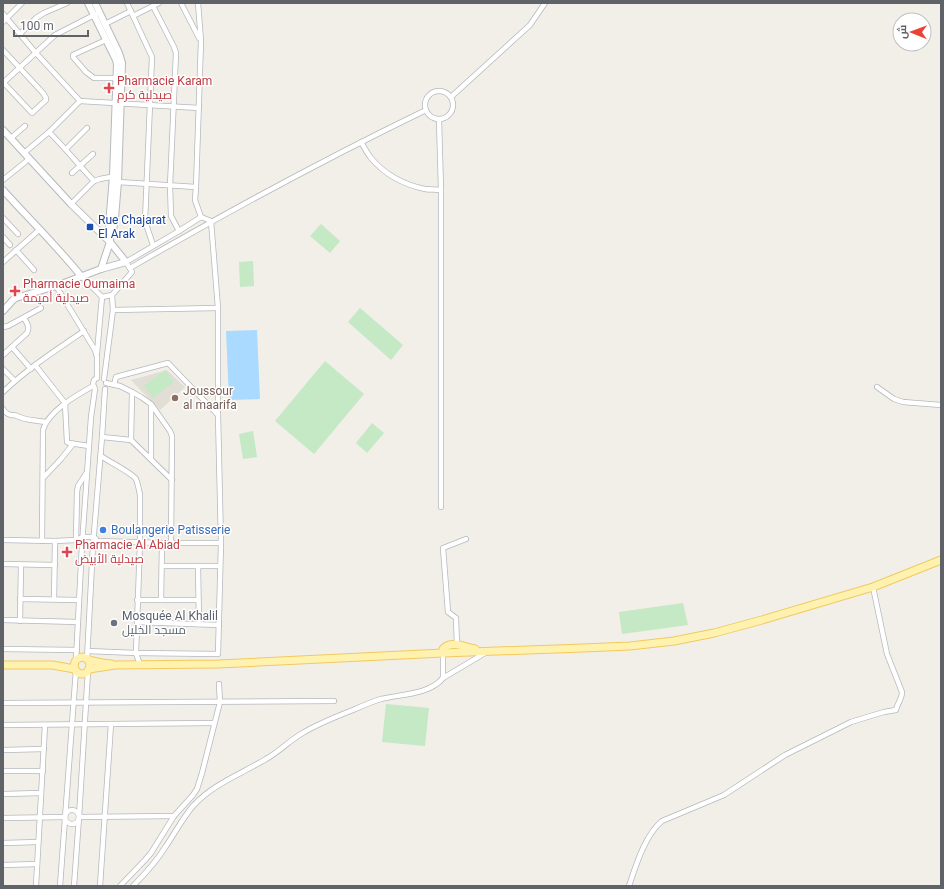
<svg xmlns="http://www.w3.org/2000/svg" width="944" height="889" font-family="Roboto,Cairo,sans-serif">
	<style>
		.education { fill: #e1ded6 }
		.pitch { fill: #c5e8c5 }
		.water { fill: #aadaff }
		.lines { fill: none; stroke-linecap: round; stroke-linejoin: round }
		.street-casing { stroke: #b5b8bc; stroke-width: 6 }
		.secondary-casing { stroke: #b6babf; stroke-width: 8 }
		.primary-casing { stroke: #f2c960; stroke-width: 9 }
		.street { stroke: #fff; stroke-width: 4.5 }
		.secondary { stroke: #fff; stroke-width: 6 }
		.primary { stroke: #fff2af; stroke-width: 7 }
		.health-dot { fill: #e0444e; stroke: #fff; stroke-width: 1.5 }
		.transit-dot { fill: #1a4fb4; stroke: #fff; stroke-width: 1.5 }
		.education-dot { fill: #8d6e63; stroke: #fff; stroke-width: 1.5 }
		.shop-dot { fill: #3f7fe0; stroke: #fff; stroke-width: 1.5 }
		.worship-dot { fill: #6b7280; stroke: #fff; stroke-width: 1.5 }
		.labels { text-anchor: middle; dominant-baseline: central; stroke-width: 3; stroke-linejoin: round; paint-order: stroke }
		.health-label { font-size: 12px; fill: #be3a42; stroke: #fff; text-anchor: start }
		.transit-label { font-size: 12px; fill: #164399; stroke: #fff; text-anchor: start }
		.education-label { font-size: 12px; fill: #785e54; stroke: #fff; text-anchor: start }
		.shop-label { font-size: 12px; fill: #366cbe; stroke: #fff; text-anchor: start }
		.worship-label { font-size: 12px; fill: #5b616d; stroke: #fff; text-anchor: start }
	</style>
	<rect width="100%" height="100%" fill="#f1efe8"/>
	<!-- education -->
	<polygon class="education" points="167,370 185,387 160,410 131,380"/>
	<!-- pitch -->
	<g class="pitch">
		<polygon points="321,224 340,241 330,253 310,236"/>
		<polygon points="253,261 254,286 240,287 239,262"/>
		<polygon points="360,308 403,345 391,360 348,322"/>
		<polygon points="325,361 364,394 314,454 275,421"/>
		<polygon points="165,370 174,382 153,398 144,386"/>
		<polygon points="372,423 384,433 367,453 356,443"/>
		<polygon points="253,431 257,457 243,459 239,434"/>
		<polygon points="683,603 688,625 622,634 619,612"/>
		<polygon points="386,704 429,708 425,746 382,742"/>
	</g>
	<!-- water -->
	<polygon class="water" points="257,330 260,399 229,400 226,331"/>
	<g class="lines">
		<defs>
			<g id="street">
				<polyline points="127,3 152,57 145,221 153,245"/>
				<polyline points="181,3 199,38"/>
				<polyline points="198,3 201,41 196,187 195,200 201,217"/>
				<polyline points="153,6 174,47 176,53 170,186 171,216 179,231"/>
				<polyline points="3,14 35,52 80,101 199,108"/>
				<polyline points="133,16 159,3"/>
				<polyline points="3,22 22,3"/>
				<polyline points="105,24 131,11"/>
				<polyline points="20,34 36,18 44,13 67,3"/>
				<polyline points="106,40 75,54 73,55 73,57 86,72 94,78 116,78"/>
				<polyline points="3,50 43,93 46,98 46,100 32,113 3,82"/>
				<polyline points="3,83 55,35 96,14"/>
				<circle cx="439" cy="105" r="14"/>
				<polyline points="451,97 530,25 545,3"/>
				<polyline points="439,119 441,190 441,507"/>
				<path d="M49 132C65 148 79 165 94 181"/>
				<polyline points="11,138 25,126"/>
				<path d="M361 142C364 147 367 153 371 158 384 174 404 185 425 189 430 190 436 189 441 190"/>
				<polyline points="66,149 87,128"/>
				<polyline points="24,153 49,132 80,101"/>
				<polyline points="72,173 93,154"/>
				<polyline points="3,180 29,159"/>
				<polyline points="118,182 196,187"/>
				<polyline points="71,204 94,181 100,179 116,176"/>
				<polyline points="3,218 18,234"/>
				<polyline points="3,237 10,245"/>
				<polyline points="16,250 34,270"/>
				<polyline points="3,262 39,230"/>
				<path d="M130 268C227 212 325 159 426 110"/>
				<polyline points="81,276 102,297 112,295"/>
				<polyline points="56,286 95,350 97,357 97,378 94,380 93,384 95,389 91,417 82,545 76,660"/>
				<polyline points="113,310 218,308"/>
				<polyline points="3,327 8,326 41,308"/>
				<polyline points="12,347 31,369"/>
				<polyline points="97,353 102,297"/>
				<path d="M3 355 27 333C30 327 27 323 24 318"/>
				<polyline points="35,365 65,403 67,442 69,443 89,446"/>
				<polyline points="3,369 15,381"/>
				<polyline points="106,383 120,386 132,392 141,397 151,404 170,431 172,436 171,543"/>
				<polyline points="114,385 116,377 168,363 218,415"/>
				<polyline points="877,387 894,399 903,402 941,405"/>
				<path d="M3 392C27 369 56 350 84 331"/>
				<path d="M3 409C5 413 10 416 15 415 25 421 36 420 46 422"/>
				<polyline points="102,437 131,440 172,480"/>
				<polyline points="131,440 132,392"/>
				<path d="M101 456C108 461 132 473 136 479 138 484 139 490 140 495V542L136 653 140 665"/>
				<polyline points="151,459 151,405"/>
				<polyline points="43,478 61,459 73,444"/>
				<polyline points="3,540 55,541 76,540 83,537 94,537 96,539"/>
				<path d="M76 540C85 547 90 547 100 541L162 543H221"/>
				<polyline points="76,540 77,492 78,486 87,472"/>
				<path d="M42 541 43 430C48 411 77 395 93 386"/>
				<polyline points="3,564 55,565"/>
				<polyline points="162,566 220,566"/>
				<polyline points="198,566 199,624"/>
				<polyline points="20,599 79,600"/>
				<polyline points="54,599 55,541"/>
				<polyline points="137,600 198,600"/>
				<polyline points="161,600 162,543"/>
				<polyline points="3,620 78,622"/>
				<polyline points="20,621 21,565"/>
				<polyline points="137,622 219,625"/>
				<polyline points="457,645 456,618 448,612 443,548 466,539"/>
				<polyline points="3,649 77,650"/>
				<polyline points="88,651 136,653 218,654 221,543 218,415 218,308 211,221 201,217 179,231 126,262 132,272 112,295 113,310 104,379"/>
				<polyline points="443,653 443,678"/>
				<polyline points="87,659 93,545 102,437 105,389"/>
				<polyline points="3,703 334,701"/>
				<polyline points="3,725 214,723"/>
				<polyline points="3,750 44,749"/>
				<polyline points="3,771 43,771"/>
				<polyline points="3,794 41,793"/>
				<circle cx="72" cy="817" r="7"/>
				<polyline points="79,817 174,816"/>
				<polyline points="3,818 65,817"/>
				<polyline points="3,843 38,842"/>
				<polyline points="3,865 37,864"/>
				<polyline points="36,886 45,725"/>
				<polyline points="60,886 76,670"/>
				<polyline points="74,886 79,817 88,671"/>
				<polyline points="100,886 111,724"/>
				<polyline points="120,886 145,860 151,853 174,816 193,795 197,789 202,773 220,702 219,684"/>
				<path d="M133 886C145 874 157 861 166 846 175 833 182 819 193 806 213 784 241 774 266 759 279 752 289 741 301 734 317 724 335 717 353 710 362 706 371 702 381 699 401 694 429 695 443 678L485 653"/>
				<path d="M629 886C636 865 645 835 662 821L705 803 724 795 785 755 851 722 864 718 884 712 896 710C897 704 902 699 902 692L887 654 873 587"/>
			</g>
			<g id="secondary">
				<polyline points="88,3 116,60 117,64 113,176 109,225 110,242 101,269"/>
				<polyline points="95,3 119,53 122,63 118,182 115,218 113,230 110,235"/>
				<polyline points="3,130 71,204 110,242 126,262 101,269 56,286 16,298 13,300 3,311"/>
				<path d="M3 190C29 219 57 246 81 276"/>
			</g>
			<g id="primary">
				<path d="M443 653V649C451 640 465 647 475 649"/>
				<path d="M88 659C94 669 84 679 76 671 74 669 74 665 75 662 76 659 80 657 83 657 86 658 86 659 89 660 96 662 104 663 111 664"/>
				<polyline points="3,665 52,665 75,669"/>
				<polyline points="89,669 115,665 218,664 443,653 583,648 630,646 674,641 714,633 762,620 873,587 941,560"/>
			</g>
		</defs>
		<!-- street casing -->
		<use href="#street" class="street-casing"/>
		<!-- secondary casing -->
		<use href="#secondary" class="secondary-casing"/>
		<!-- primary casing -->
		<use href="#primary" class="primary-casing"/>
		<!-- street -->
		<use href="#street" class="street"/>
		<!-- secondary -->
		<use href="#secondary" class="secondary"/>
		<!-- primary -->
		<use href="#primary" class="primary"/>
	</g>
	<!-- markers -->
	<g class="health-dot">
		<path d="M107 82h4v4h4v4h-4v4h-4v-4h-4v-4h4z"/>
		<path d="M13 285h4v4h4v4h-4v4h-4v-4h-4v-4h4z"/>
		<path d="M65 546h4v4h4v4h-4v4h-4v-4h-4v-4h4z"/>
	</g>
	<rect class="transit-dot" x="86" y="223" width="8" height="8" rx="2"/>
	<circle class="education-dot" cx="175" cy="398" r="4"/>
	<circle class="shop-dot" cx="103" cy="530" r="4"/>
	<circle class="worship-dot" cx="114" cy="623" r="4"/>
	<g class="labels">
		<!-- health labels -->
		<g class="health-label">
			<text x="117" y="81">Pharmacie Karam<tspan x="117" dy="14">صيدلية كرم</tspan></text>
			<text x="23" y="284">Pharmacie Oumaima<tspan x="23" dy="14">صيدلية أميمة</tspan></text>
			<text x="75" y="545">Pharmacie Al Abiad<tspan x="75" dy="14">صيدلية الأبيض</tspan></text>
		</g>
		<!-- transit labels -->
		<g class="transit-label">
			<text x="98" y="220">Rue Chajarat<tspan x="98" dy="14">El Arak</tspan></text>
		</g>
		<!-- education labels -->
		<g class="education-label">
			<text x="183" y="391">Joussour<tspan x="183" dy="14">al maarifa</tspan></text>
		</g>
		<!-- shop labels -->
		<g class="shop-label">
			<text x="111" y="530">Boulangerie Patisserie</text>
		</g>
		<!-- worship labels -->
		<g class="worship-label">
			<text x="122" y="616">Mosquée Al Khalil<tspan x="122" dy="14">مسجد الخليل</tspan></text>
		</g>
	</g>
	<!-- border -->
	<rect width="944" height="889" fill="none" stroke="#5f6368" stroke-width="8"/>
	<!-- north arrow -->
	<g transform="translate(912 32) rotate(271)"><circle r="19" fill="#ffffff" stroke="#bfc1c3"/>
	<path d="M0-3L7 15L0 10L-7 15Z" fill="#ea4335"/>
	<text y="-6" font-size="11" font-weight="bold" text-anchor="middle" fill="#5f6368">ش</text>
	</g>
	<!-- scale -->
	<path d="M14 30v6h74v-6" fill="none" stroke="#5f6368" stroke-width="2"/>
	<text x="20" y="30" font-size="12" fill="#5f6368" stroke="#ffffff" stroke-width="3" paint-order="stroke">100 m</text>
</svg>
